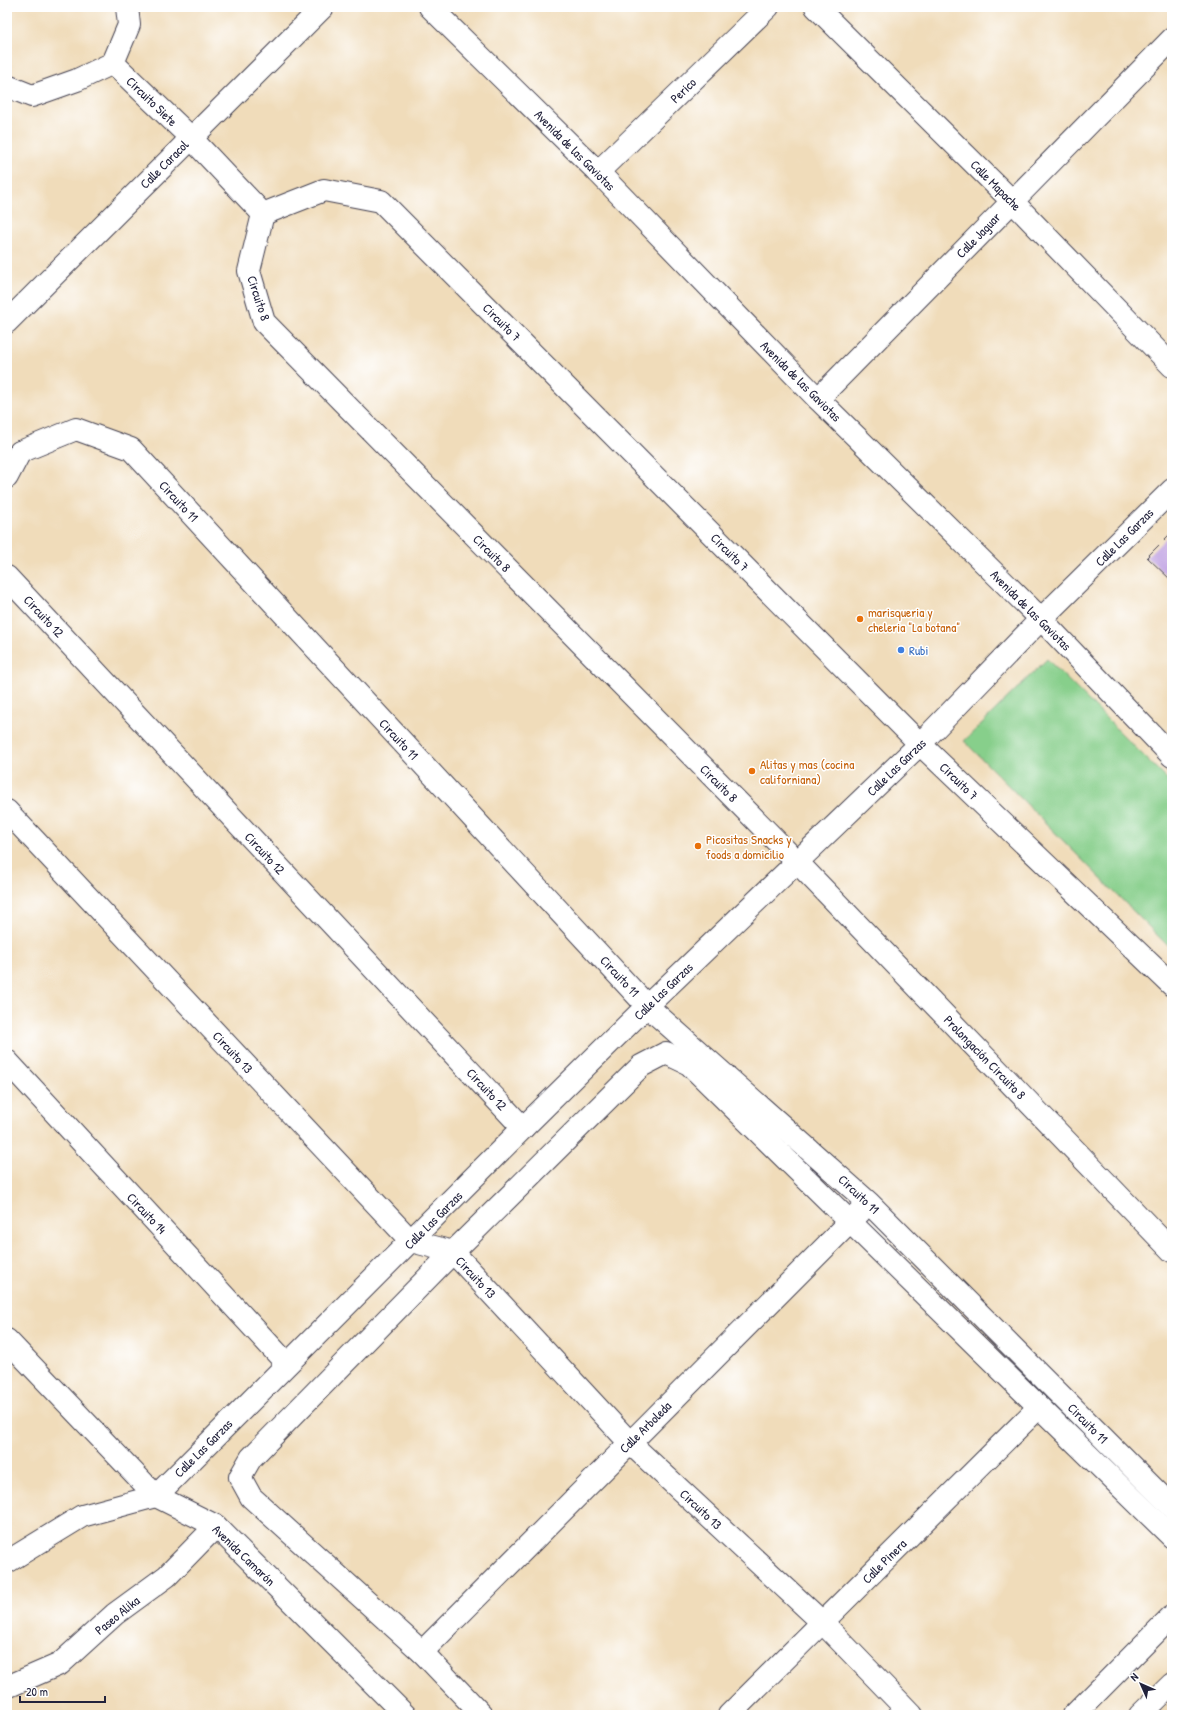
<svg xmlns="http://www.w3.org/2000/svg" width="1179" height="1722" font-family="'Patrick Hand',sans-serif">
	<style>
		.green { fill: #87cf8b; stroke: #547863 }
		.building { fill: #b998df }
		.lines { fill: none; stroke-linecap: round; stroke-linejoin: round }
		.minor-casing { stroke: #413e4e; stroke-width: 24 }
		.minor { stroke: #fff; stroke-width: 22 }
		.food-dot { fill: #e8710a; stroke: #fff; stroke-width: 1.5 }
		.shop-dot { fill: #3f7fe0; stroke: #fff; stroke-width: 1.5 }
		.labels { text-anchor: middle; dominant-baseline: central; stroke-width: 3; stroke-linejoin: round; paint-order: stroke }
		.street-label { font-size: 13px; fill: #22223b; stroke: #fff }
		.food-label { font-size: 13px; fill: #c56008; stroke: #fff; text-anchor: start }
		.shop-label { font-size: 13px; fill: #366cbe; stroke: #fff; text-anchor: start }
	</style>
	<rect width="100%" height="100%" fill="#fff"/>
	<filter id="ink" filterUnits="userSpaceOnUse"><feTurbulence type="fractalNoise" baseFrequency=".025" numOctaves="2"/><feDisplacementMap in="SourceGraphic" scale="8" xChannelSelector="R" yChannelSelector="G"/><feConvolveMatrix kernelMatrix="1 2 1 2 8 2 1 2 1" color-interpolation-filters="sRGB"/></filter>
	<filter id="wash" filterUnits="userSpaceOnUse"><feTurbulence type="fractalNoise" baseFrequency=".012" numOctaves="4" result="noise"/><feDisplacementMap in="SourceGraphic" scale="16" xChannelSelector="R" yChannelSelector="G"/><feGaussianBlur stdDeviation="0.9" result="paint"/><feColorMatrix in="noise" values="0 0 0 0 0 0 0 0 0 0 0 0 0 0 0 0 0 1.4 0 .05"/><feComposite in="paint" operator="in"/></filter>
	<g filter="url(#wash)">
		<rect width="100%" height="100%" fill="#f0dcba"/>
		<!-- green -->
		<polygon class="green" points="1047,659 1172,784 1172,950 964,741"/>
		<g id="blocks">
			<!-- building -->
			<polygon class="building" points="1172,532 1172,581 1147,557"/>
		</g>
	</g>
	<g filter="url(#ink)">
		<use href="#blocks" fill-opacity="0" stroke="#413e4e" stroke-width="1"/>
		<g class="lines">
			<defs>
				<g id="minor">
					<polyline points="430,7 598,172 818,399 1041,619 1172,756"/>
					<polyline points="816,7 1012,201 1172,366"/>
					<polyline points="113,63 191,138 263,214"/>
					<polyline points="113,63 129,25 127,7"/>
					<polyline points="7,86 32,96 77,80 113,63"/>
					<polyline points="598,172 768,7"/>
					<polyline points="263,214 249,271 264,322 798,863 1172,1251"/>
					<polyline points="263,214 324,190 381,201 920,744 1172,985"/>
					<polyline points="7,322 323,7"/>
					<polyline points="818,399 1172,39"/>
					<polyline points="20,452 76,429 131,449 647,1006 869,1203 1172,1507"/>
					<polyline points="7,477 20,452"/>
					<polyline points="7,577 523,1128"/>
					<polyline points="7,811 411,1241 453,1252 630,1443 823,1623 912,1715"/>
					<polyline points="7,1061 287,1364"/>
					<polyline points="7,1340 156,1496 216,1526 405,1715"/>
					<polyline points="7,1562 82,1516 156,1496 523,1128 647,1006 920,744 1041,619 1172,490"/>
					<polyline points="422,1652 860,1212"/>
					<polyline points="7,1687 60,1664 115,1614 167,1576 216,1526"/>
					<polyline points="482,1715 422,1652 251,1497 240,1477 251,1458 453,1252 641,1066 666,1053 689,1064 1172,1537"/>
					<polyline points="729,1715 1039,1407"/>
					<polyline points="1074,1715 1172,1616"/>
					<polyline points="1140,1715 1172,1684"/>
				</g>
			</defs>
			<!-- minor casing -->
			<use href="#minor" class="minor-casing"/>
			<!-- minor -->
			<use href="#minor" class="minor"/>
		</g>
	</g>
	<!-- markers -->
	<g class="food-dot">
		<circle cx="860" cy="619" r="4"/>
		<circle cx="752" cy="771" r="4"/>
		<circle cx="698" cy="846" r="4"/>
	</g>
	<circle class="shop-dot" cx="901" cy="650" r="4"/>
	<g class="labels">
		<!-- street labels -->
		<g class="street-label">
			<text transform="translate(683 90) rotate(-44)">Perico</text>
			<text transform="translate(152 101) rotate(44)">Circuito Siete</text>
			<text transform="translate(575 150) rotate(45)">Avenida de las Gaviotas</text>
			<text transform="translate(164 164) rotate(-45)">Calle Caracol</text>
			<text transform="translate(996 185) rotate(45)">Calle Mapache</text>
			<text transform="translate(978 235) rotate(-46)">Calle Jaguar</text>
			<text transform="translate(259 298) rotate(72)">Circuito 8</text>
			<text transform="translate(502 322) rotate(45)">Circuito 7</text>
			<text transform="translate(801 381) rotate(45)">Avenida de las Gaviotas</text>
			<text transform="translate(179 501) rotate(47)">Circuito 11</text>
			<text transform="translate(1124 537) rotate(-45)">Calle Las Garzas</text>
			<text transform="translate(730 552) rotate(45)">Circuito 7</text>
			<text transform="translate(492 553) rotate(45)">Circuito 8</text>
			<text transform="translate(1031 610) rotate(45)">Avenida de las Gaviotas</text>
			<text transform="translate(44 616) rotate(47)">Circuito 12</text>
			<text transform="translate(399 739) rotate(47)">Circuito 11</text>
			<text transform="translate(896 767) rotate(-44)">Calle Las Garzas</text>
			<text transform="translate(959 781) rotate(44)">Circuito 7</text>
			<text transform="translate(719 783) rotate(45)">Circuito 8</text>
			<text transform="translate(265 853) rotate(47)">Circuito 12</text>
			<text transform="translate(620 976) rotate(47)">Circuito 11</text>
			<text transform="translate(663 991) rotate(-44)">Calle Las Garzas</text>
			<text transform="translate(233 1052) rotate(47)">Circuito 13</text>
			<text transform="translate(985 1057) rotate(46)">Prolongación Circuito 8</text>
			<text transform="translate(487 1089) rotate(47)">Circuito 12</text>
			<text transform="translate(859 1194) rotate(43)">Circuito 11</text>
			<text transform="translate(147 1213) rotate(47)">Circuito 14</text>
			<text transform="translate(433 1220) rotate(-45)">Calle Las Garzas</text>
			<text transform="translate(476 1277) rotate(47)">Circuito 13</text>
			<text transform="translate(1088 1423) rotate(45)">Circuito 11</text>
			<text transform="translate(645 1427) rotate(-45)">Calle Arboleda</text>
			<text transform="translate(203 1448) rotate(-45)">Calle Las Garzas</text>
			<text transform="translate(701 1509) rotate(43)">Circuito 13</text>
			<text transform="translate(244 1555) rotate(44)">Avenida Camarón</text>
			<text transform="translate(884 1561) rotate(-45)">Calle Pinera</text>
			<text transform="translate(117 1615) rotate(-39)">Paseo Alika</text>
		</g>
		<!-- food labels -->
		<g class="food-label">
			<text x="868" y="612">marisqueria y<tspan x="868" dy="15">cheleria "La botana"</tspan></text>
			<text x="760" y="764">Alitas y mas (cocina<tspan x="760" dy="15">californiana)</tspan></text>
			<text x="706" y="839">Picositas Snacks y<tspan x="706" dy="15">foods a domicilio</tspan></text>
		</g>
		<!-- shop labels -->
		<g class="shop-label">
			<text x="909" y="650">Rubi</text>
		</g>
	</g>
	<!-- margin -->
	<rect width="1179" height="1722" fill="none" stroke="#fff" stroke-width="24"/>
	<!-- north arrow -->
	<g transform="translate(1141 1684) rotate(315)" stroke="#ffffff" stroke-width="3" paint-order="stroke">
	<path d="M0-3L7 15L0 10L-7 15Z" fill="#22223b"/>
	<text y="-6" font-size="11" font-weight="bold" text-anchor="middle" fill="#22223b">N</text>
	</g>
	<!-- scale -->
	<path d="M20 1696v6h85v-6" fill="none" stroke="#22223b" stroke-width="2"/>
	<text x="26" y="1696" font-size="12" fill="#22223b" stroke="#ffffff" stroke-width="3" paint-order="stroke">20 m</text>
</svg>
